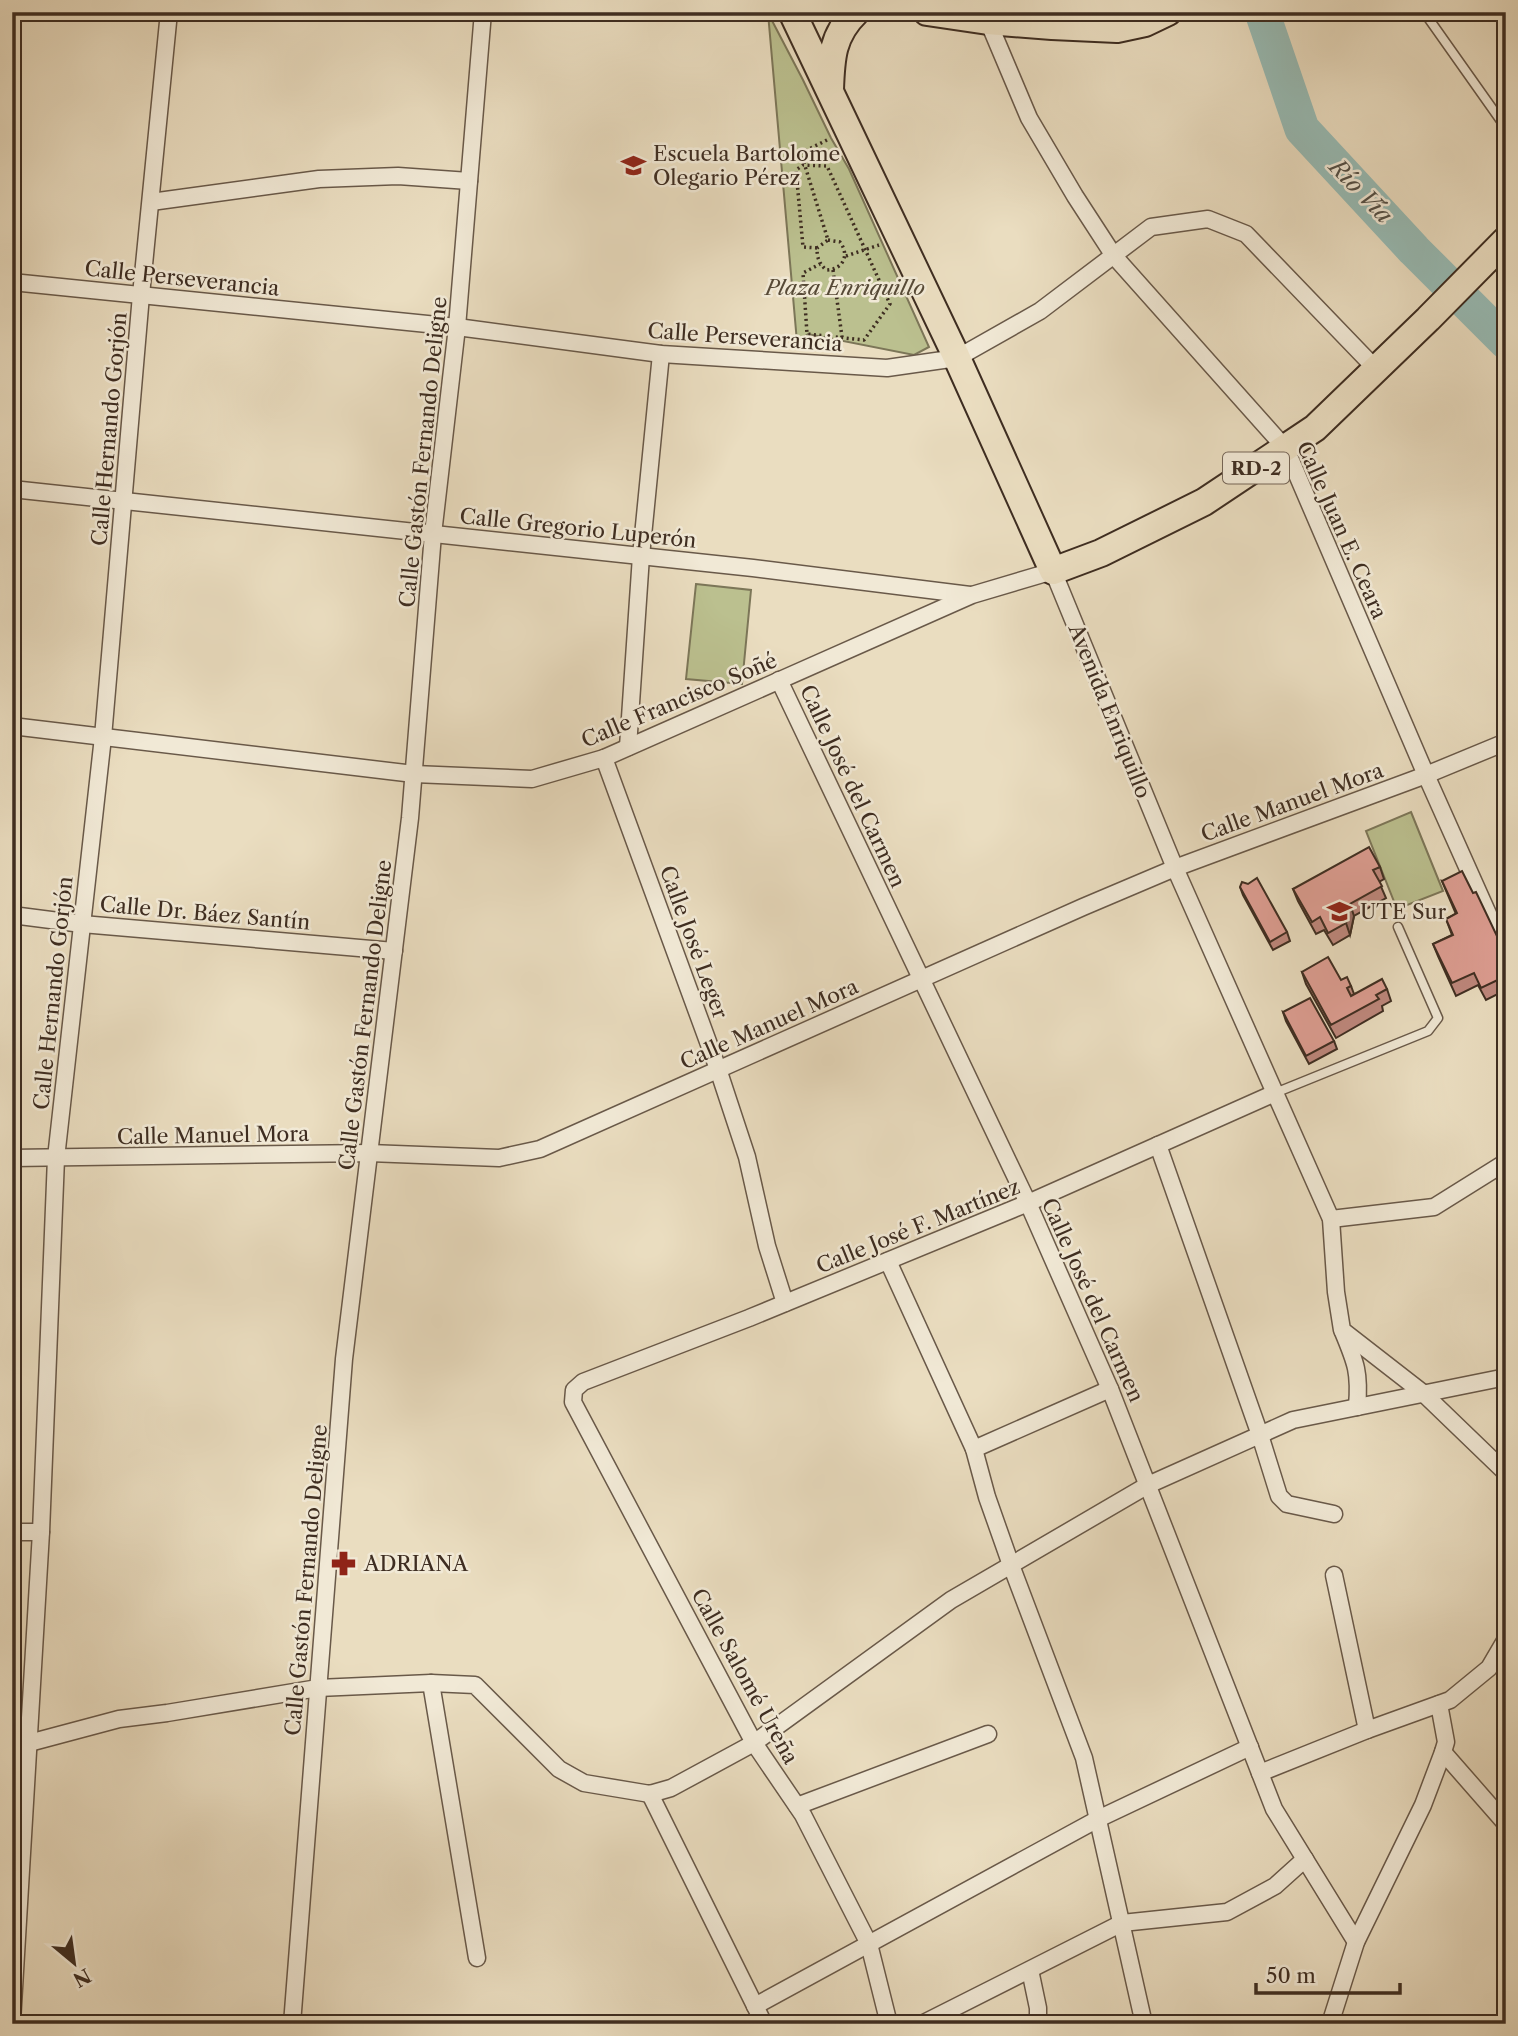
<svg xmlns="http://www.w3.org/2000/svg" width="1518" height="2036" font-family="'Libre Caslon Text',serif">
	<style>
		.green { fill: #bbc08f; stroke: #7c7658; stroke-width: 2 }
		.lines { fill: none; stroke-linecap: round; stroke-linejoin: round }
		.river { stroke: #98bbb4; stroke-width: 35 }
		.lane-casing { stroke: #695949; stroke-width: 11 }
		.street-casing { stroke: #695949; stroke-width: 19 }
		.primary-casing { stroke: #3e2d21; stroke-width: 30 }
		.path { stroke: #3e2d21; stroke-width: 3.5; stroke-dasharray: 2 3.5; stroke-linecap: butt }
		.lane { stroke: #f1e9d6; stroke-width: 8 }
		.street { stroke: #f1e9d6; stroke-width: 16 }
		.primary { stroke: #eaddc0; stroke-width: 26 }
		.wall { fill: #bf887e; stroke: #3e2d21; stroke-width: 2 }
		.shaded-wall { fill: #9b6f67; stroke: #3e2d21; stroke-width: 2 }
		.building { fill: #de9e93; stroke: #3e2d21; stroke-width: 2 }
		.labels { text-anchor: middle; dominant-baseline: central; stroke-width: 5; stroke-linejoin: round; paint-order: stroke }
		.shield { fill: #f1e9d6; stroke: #746557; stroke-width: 2 }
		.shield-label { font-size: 19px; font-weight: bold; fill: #3e2d21 }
		.poi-label { font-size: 21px; fill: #3e2d21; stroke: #f1e9d6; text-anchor: start }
		.street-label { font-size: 21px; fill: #3e2d21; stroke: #f1e9d6 }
		.park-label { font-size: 21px; font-style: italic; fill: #574a37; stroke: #f1e9d6 }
		.water-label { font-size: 23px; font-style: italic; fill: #545046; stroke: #f1e9d6 }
	</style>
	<rect width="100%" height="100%" fill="#eaddc0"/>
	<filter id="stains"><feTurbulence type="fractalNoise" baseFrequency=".00286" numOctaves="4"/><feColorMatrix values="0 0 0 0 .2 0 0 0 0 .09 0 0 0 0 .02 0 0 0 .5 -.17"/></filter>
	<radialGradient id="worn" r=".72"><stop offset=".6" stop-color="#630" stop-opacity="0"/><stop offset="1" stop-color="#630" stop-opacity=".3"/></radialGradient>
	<!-- green -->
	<g class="green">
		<polygon points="768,13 803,80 831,138 849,169 929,347 914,355 808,334 797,342"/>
		<polygon points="696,584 751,590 742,684 686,679"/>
		<polygon points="1411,812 1443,891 1397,909 1366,831"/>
	</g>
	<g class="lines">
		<!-- river -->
		<polyline class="river" points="1262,12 1302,129 1414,250 1506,342"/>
		<defs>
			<g id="lane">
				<polyline points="1424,12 1506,128"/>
				<polyline points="1275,1093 1428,1031 1438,1018 1398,927"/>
			</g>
			<g id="street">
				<polyline points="988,21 1029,118 1075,196 1114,256 1286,449 1426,775 1506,954"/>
				<polyline points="151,202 319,179 398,176 469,181"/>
				<polyline points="12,282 457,327 661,354 887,368 957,358 1040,311 1151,227 1208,219 1246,234 1376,369"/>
				<polyline points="12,489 753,568 970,595"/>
				<polyline points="779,680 1028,1203 1110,1389 1274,1809 1356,1942"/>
				<polyline points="12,726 414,774 532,779 604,758 972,595 1053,571 1175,868 1331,1219 1336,1292 1342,1330 1423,1393 1506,1473"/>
				<polyline points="628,747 641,556 661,354"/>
				<polyline points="604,758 718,1069 747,1157 767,1246 785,1303"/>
				<polyline points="12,915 82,924 394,951"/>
				<polyline points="1158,1145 1260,1435 1279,1496 1287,1504 1334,1514"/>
				<polyline points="12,1158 369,1153 499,1158 540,1149 1083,907 1175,868 1426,775 1506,742"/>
				<polyline points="1331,1219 1434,1207 1506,1162"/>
				<polyline points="888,1261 974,1449 987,1497 1011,1565 1084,1758 1144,2024"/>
				<path d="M1343 1332C1356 1363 1360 1373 1357 1407"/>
				<polyline points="974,1449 1110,1389"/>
				<polyline points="12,1532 41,1532"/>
				<polyline points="1334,1575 1367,1730"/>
				<polyline points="431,1683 477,1958"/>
				<polyline points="29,1743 119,1719 167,1713 318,1688 431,1683 475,1685 559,1769 584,1783 650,1794 671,1788 754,1743 951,1600 1148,1485 1293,1420 1506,1377"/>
				<polyline points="1443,1752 1506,1824"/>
				<polyline points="1260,1773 1367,1730 1450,1700 1489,1668 1506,1639"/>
				<polyline points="650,1794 764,2024"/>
				<polyline points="797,1806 988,1734"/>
				<polyline points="1030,1970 1038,2008 1038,2024"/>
				<polyline points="755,2006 1098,1819 1250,1747"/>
				<polyline points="12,2022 41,1532 56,1158 103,737 141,295 169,12"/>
				<polyline points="292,2024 344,1359 410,818 433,534 457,327 483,12"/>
				<polyline points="889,2024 869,1944 803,1815 754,1743 573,1402 574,1390 583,1382 749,1318 1028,1203 1275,1093"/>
				<polyline points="922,2024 1122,1923 1227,1912 1275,1886 1305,1859"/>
				<polyline points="1330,2024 1356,1942 1423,1805 1443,1752 1446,1742 1439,1704"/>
			</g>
			<g id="primary">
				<polyline points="792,12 957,358 1053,571 1101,553 1204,502 1315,428 1428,319 1506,240"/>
				<polyline points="927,12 988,21 1052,26 1117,29 1145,23 1168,12"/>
				<path d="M830 90C831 59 832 35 856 12"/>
			</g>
		</defs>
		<!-- lane casing -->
		<use href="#lane" class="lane-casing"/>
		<!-- street casing -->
		<use href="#street" class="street-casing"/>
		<!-- primary casing -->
		<use href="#primary" class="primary-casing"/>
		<!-- path -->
		<g class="path">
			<polyline points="827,140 801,153 828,240"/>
			<path d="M828 240 840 242C850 255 843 270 826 270 819 263 817 258 817 248Z"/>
			<polyline points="817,248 803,247 796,170 803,165 827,166 890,304 864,340 807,334 803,273 820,264"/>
			<polyline points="846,256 879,245"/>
			<polyline points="833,270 842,337"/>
		</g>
		<!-- lane -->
		<use href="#lane" class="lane"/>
		<!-- street -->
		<use href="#street" class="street"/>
		<!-- primary -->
		<use href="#primary" class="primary"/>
	</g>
	<!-- wall -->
	<g class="wall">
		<polygon points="1380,867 1384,879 1379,882 1386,898 1354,916 1350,935 1333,945 1324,930 1316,934 1298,901 1293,889"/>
		<polygon points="1442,881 1473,893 1506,955 1506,990 1486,1000 1478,985 1456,996 1438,956 1433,944 1452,935 1446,919 1456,914"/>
		<polygon points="1240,887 1287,932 1290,941 1273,950 1243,895"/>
		<polygon points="1302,972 1341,980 1351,986 1354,994 1387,989 1391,1001 1382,1006 1383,1011 1336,1038 1306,984"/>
		<polygon points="1283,1012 1334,1041 1337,1049 1309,1064 1286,1021"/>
	</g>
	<!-- shaded-wall -->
	<polygon class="shaded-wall" points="1350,904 1354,916 1350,935 1346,923"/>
	<!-- building -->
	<g class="building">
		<polygon points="1369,847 1380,867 1373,870 1382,886 1350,904 1346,923 1328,933 1320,917 1312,922 1293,889"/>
		<polygon points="1462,871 1473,893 1476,892 1506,955 1506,976 1481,988 1474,973 1452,983 1433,944 1453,935 1446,919 1457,913 1442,881"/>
		<polygon points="1257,878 1287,932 1270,942 1240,887 1242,882 1248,884"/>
		<polygon points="1328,957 1341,980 1347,977 1351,986 1347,988 1351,996 1382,979 1387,989 1376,995 1379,999 1331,1025 1302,972"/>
		<polygon points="1310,998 1334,1041 1306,1056 1283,1012"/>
	</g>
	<!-- icons -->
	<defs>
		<symbol id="school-bare" viewBox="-9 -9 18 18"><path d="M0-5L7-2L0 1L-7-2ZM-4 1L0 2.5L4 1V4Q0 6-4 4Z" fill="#8f2418" stroke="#f1e9d6" stroke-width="2.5" paint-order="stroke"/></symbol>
		<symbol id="university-bare" viewBox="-9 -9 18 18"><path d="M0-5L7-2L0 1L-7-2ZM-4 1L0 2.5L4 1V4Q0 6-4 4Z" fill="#8f2418" stroke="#f1e9d6" stroke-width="2.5" paint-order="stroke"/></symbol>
		<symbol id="pharmacy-bare" viewBox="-9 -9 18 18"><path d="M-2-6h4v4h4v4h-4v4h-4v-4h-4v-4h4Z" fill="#8f2418" stroke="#f1e9d6" stroke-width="2.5" paint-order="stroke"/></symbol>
	</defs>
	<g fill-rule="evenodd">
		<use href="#school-bare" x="616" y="148" width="35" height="35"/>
		<use href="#university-bare" x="1322" y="894" width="35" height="35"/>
		<use href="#pharmacy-bare" x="326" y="1546" width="35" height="35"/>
	</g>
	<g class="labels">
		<!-- shield labels -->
		<rect class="shield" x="1223" y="452.5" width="66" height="31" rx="5"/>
		<g class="shield-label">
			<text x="1256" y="468">RD-2</text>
		</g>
		<!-- poi labels -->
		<g class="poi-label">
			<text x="653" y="153">Escuela Bartolome<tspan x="653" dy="24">Olegario Pérez</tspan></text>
			<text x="1360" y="911">UTE Sur</text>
			<text x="364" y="1563">ADRIANA</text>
		</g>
		<!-- street labels -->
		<g class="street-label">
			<text transform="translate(182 278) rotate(6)">Calle Perseverancia</text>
			<text transform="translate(745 337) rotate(4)">Calle Perseverancia</text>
			<text transform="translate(109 429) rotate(-85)">Calle Hernando Gorjón</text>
			<text transform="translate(423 452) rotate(-84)">Calle Gastón Fernando Deligne</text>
			<text transform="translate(578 528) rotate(6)">Calle Gregorio Luperón</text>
			<text transform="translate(1342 530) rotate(66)">Calle Juan E. Ceara</text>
			<text transform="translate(679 700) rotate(-23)">Calle Francisco Soñé</text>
			<text transform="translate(1110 711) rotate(68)">Avenida Enriquillo</text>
			<text transform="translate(853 786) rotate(65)">Calle José del Carmen</text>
			<text transform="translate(1292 802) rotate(-20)">Calle Manuel Mora</text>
			<text transform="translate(205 913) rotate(5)">Calle Dr. Báez Santín</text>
			<text transform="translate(694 942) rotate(70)">Calle José Leger</text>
			<text transform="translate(53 993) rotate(-84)">Calle Hernando Gorjón</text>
			<text transform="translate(365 1015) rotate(-83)">Calle Gastón Fernando Deligne</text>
			<text transform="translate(769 1024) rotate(-24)">Calle Manuel Mora</text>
			<text transform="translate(213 1135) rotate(-1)">Calle Manuel Mora</text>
			<text transform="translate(918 1226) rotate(-22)">Calle José F. Martínez</text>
			<text transform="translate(1093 1300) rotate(66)">Calle José del Carmen</text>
			<text transform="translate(306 1580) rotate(-85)">Calle Gastón Fernando Deligne</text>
			<text transform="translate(745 1676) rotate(61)">Calle Salomé Ureña</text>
		</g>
		<!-- park labels -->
		<g class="park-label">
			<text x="845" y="287">Plaza Enriquillo</text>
		</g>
		<!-- water labels -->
		<g class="water-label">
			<text transform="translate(1361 191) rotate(46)">Río Vía</text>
		</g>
	</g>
	<!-- margin -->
	<rect width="1518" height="2036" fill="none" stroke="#eaddc0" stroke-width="42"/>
	<rect x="14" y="14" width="1490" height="2008" fill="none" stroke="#3e2d21" stroke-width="3.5"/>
	<rect x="21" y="21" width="1476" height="1994" fill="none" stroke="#3e2d21" stroke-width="2"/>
	<!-- north arrow -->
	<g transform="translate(74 1963) rotate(151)" stroke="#f1e9d6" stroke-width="5" paint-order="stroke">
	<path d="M0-5L12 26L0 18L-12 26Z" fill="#3e2d21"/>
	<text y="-10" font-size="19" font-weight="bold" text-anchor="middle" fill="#3e2d21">N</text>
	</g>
	<!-- scale -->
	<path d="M1256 1983v10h144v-10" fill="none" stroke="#3e2d21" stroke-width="3.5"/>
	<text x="1266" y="1983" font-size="21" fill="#3e2d21" stroke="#f1e9d6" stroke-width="5" paint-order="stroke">50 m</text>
	<rect width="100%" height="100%" filter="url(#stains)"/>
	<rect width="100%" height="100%" fill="url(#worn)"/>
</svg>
